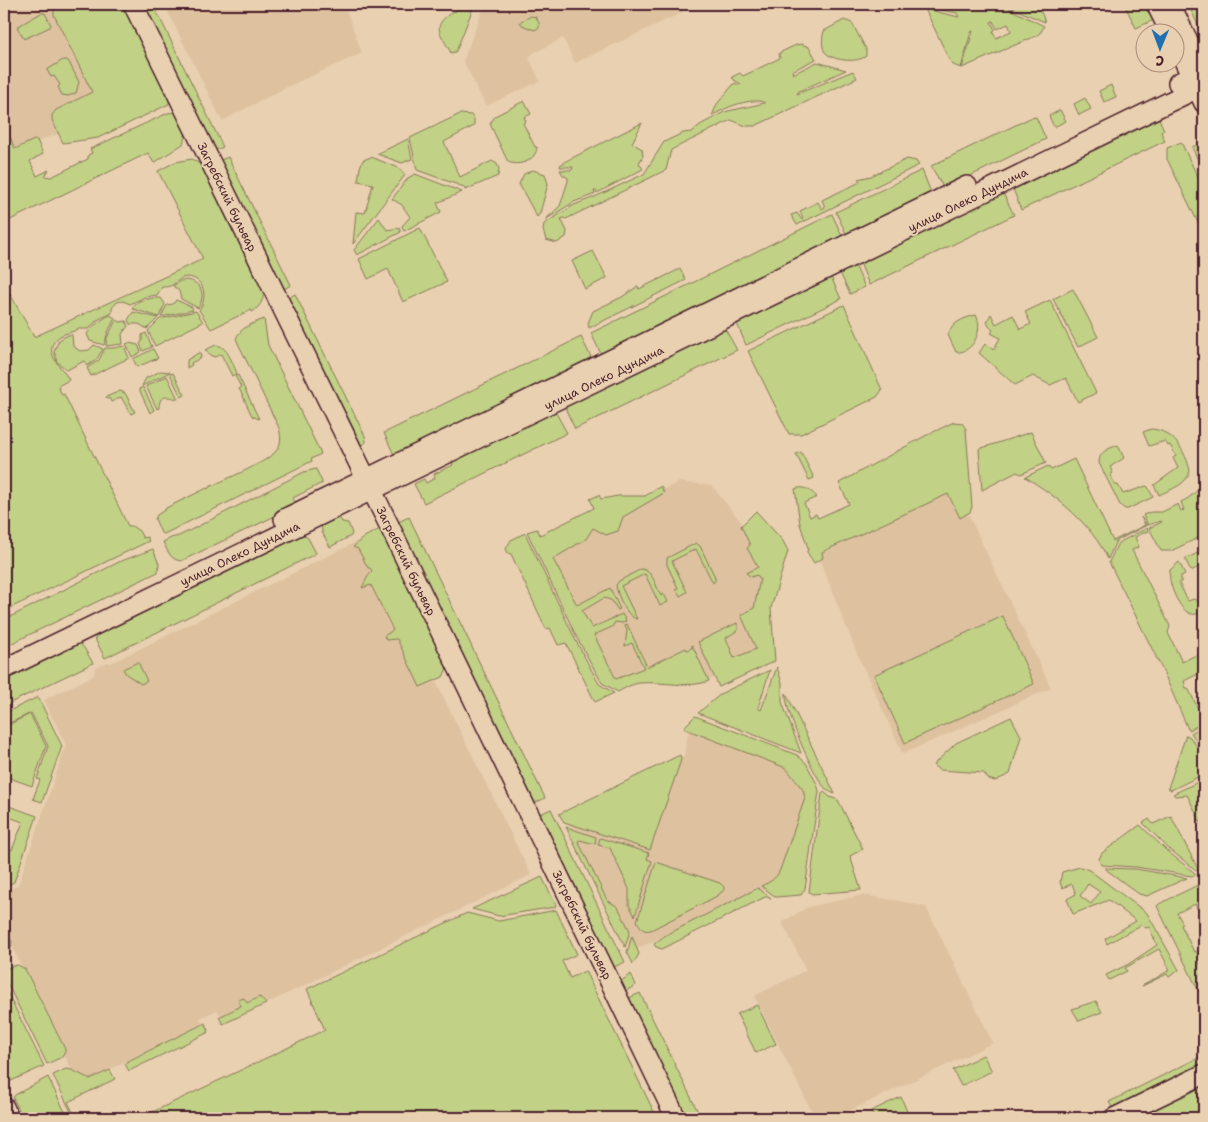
<svg xmlns="http://www.w3.org/2000/svg" width="1208" height="1122" font-family="'Shantell Sans',sans-serif">
	<style>
		.built { fill: #dec2a0 }
		.green { fill: #c1d185; stroke: #867858; fill-rule: evenodd }
		.lines { fill: none; stroke-linecap: round; stroke-linejoin: round }
		.minor-casing { stroke: #4a1f2b; stroke-width: 22 }
		.minor { stroke: #e9d0b1; stroke-width: 19 }
		.labels { text-anchor: middle; dominant-baseline: central; stroke-width: 4; stroke-linejoin: round; paint-order: stroke }
		.street-label { font-size: 12px; fill: #4a1f2b; stroke: #e9d0b1 }
	</style>
	<rect width="100%" height="100%" fill="#e9d0b1"/>
	<filter id="ink" filterUnits="userSpaceOnUse"><feTurbulence type="fractalNoise" baseFrequency=".02" numOctaves="2"/><feDisplacementMap in="SourceGraphic" scale="10" xChannelSelector="R" yChannelSelector="G"/><feConvolveMatrix kernelMatrix="1 2 1 2 8 2 1 2 1" color-interpolation-filters="sRGB"/></filter>
	<g filter="url(#ink)">
		<!-- built -->
		<g class="built">
			<polygon points="4,4 102,4 152,105 66,134 58,134 46,138 4,158"/>
			<polygon points="164,4 344,4 362,53 285,88 222,121"/>
			<polygon points="485,4 700,4 575,63 563,38 532,54 529,58 540,81 486,106 463,61"/>
			<polygon points="952,480 1051,688 903,754 858,656 817,553"/>
			<polygon points="679,482 711,485 742,523 765,567 761,657 702,683 637,678 611,687 540,549"/>
			<polygon points="364,538 384,579 371,585 392,630 407,623 531,875 266,1004 262,998 257,998 221,1016 217,1010 200,1018 203,1024 90,1079 72,1070 64,1055 65,1049 25,969 21,966 4,926 4,893 18,885 66,745 44,700 94,675 95,668 108,662 111,663 119,659"/>
			<polygon points="689,728 787,766 809,795 779,883 632,951 564,814 684,756"/>
			<polygon points="863,895 905,902 926,907 993,1043 839,1116 811,1110 754,996 806,970 782,922 808,907"/>
		</g>
		<!-- green -->
		<g class="green">
			<polygon points="58,4 123,4 169,98 169,104 98,138 63,143 52,120 52,115 56,110 92,92 54,15 54,7"/>
			<polygon points="144,4 153,4 223,147 216,150"/>
			<path d="M467 4H472L473 8 457 49 455 52 451 53C440 32 430 26 454 11L455 12 456 10Z"/>
			<path d="M940 4H1038L1045 22 1008 6 1010 9 1044 26 1041 32 1036 36 962 68 973 31 971 32 961 68 953 65 950 61 925 9 959 17 957 13 931 8ZM993 21 997 29 1008 24 1011 31 996 38 993 31 995 30 991 22Z"/>
			<polygon points="1124,4 1149,4 1156,19 1136,28"/>
			<polygon points="1188,4 1202,4 1204,8 1204,22 1198,25"/>
			<polygon points="41,13 45,13 51,25 50,27 24,39 17,27"/>
			<polygon points="531,16 536,17 539,23 539,28 534,30 522,25 520,22"/>
			<path d="M844 20 852 23 866 49V56C858 63 835 61 827 54 821 50 822 38 824 31Z"/>
			<path d="M801 44 809 47 816 59 792 71 793 74 817 62 846 70 799 91 797 94 853 71 857 78 755 126H746L731 120 671 150 666 170 566 219 564 218 561 219 567 231 566 237 557 243 546 240 543 230 544 224 574 205 597 196 644 174 664 142 683 133 692 132 700 125 724 112 765 103C754 96 723 108 712 116L717 104 733 85 735 83 739 85 741 84 734 80 732 77 740 73 743 76 780 58 779 53 796 45Z"/>
			<polygon points="63,60 67,60 69,62 79,82 76,93 68,96 62,95 58,87 60,85 54,76 51,77 47,70"/>
			<polygon points="1111,85 1116,97 1104,102 1099,91"/>
			<polygon points="1085,98 1091,109 1079,115 1074,104"/>
			<path d="M524 101 531 114 524 117 526 121 523 123 535 147H537C536 160 521 167 508 162L490 124 495 116Z"/>
			<polygon points="1060,110 1066,121 1054,127 1049,116"/>
			<polygon points="175,112 186,132 183,144 154,163 148,153 4,223 4,156 7,154 4,147 4,123 10,127 9,134 15,149 34,140 37,140 43,154 30,161 37,176 49,170 45,176 51,177 88,159 88,155 92,153 90,149 168,113"/>
			<polygon points="460,114 471,115 474,119 474,126 444,142 460,177 492,161 497,164 499,169 498,176 465,190 464,187 417,170 410,138"/>
			<polygon points="1157,114 1164,130 1161,132 1165,141 1021,210 1012,186"/>
			<polygon points="1036,117 1046,139 944,189 931,166 1030,118"/>
			<polygon points="642,123 632,143 642,149 643,156 639,163 643,169 597,193 596,191 594,191 595,194 574,202 545,220 560,206 568,181 568,178 563,175 560,170 572,170 573,167 560,167 561,164 564,164 564,162"/>
			<polygon points="408,139 412,159 402,163 377,154"/>
			<polygon points="1181,142 1204,190 1204,235 1167,159 1167,148"/>
			<polygon points="1204,142 1204,174 1192,147"/>
			<polygon points="228,157 291,285 284,289 221,160"/>
			<polygon points="371,157 399,168 405,175 353,244 356,212 365,213 373,184 358,181 360,167 363,160"/>
			<path d="M192 159 203 166 233 228 232 231H234L264 292C263 301 260 307 252 312L251 310 211 329 199 310C208 298 205 278 187 277 179 277 176 284 170 286 167 287 164 287 162 287L157 295 145 297 130 304 123 301 117 302 112 308V313L97 320 89 329H78C72 333 67 332 60 336 39 351 63 367 69 380L58 386 62 395 64 394 128 526H132L139 531 143 538 147 537 149 541 4 611V283L34 337 203 259 158 171 175 162Z"/>
			<polygon points="907,159 916,161 919,165 797,225 791,215 797,213 802,220 803,219 800,211 818,202 822,209 825,207 822,200 860,182 858,179 871,176"/>
			<polygon points="533,170 545,174 548,184 540,213 537,217 519,184 524,174"/>
			<polygon points="922,170 932,195 847,236 836,212"/>
			<polygon points="415,174 462,192 437,203 441,212 404,231 402,226 410,217 402,205 392,199 408,178"/>
			<polygon points="1002,191 1014,215 869,285 859,260"/>
			<polygon points="832,214 843,238 604,355 600,352 591,333"/>
			<polygon points="379,218 387,230 399,228 401,232 357,255 354,250"/>
			<polygon points="420,228 447,282 403,302 388,269 368,279 359,259"/>
			<polygon points="593,251 607,278 585,289 572,261"/>
			<polygon points="854,263 865,287 850,294 841,275 840,270"/>
			<polygon points="680,269 686,280 589,328 588,323 593,311 622,297 638,286 639,289"/>
			<polygon points="829,276 832,279 841,299 746,345 736,321"/>
			<path d="M186 280C202 281 206 296 198 308L181 299 179 291 173 286 180 281Z"/>
			<polygon points="1073,289 1098,337 1078,347 1053,299"/>
			<polygon points="295,294 365,436 366,442 362,446 288,298"/>
			<polygon points="152,298 161,298 165,304 159,317 133,309 132,307 139,301"/>
			<polygon points="176,300 192,307 193,310 161,317 167,305 173,304"/>
			<path d="M1050 300 1096 393 1078 402 1066 378 1050 385 1033 376 1015 385 979 353 985 344 994 349 1000 338 991 333 993 330C986 324 986 322 991 314L996 324 1013 315 1020 329 1031 324 1025 312Z"/>
			<polygon points="844,305 882,390 877,397 801,434 789,434 748,351"/>
			<polygon points="196,311 203,322 155,346 148,331 160,319"/>
			<polygon points="133,312 158,318 147,329 139,324 130,324 128,320"/>
			<path d="M110 315 115 318 108 332 104 345 90 341 87 334C93 325 101 320 110 315Z"/>
			<path d="M976 315C984 329 973 354 956 352L948 335C952 322 964 318 976 315Z"/>
			<path d="M264 319 268 345 321 454 311 459 312 461 164 534 161 533 155 519 157 515 166 509V508L207 488 208 489 209 487C224 480 268 462 276 451 282 444 281 436 279 428L236 339C239 328 254 323 264 319Z"/>
			<polygon points="116,320 121,322 126,321 128,326 122,334 123,344 106,346 107,338"/>
			<polygon points="724,327 737,350 575,429 566,410 566,404"/>
			<polygon points="146,333 152,347 143,351 140,344 142,341 142,335"/>
			<polygon points="68,335 72,335 73,346 80,351 89,350 94,345 103,349 96,360 87,366 84,361 67,370 57,362 54,351 59,340"/>
			<polygon points="581,337 593,361 395,457 384,433"/>
			<polygon points="129,343 138,345 141,352 132,357 126,344"/>
			<path d="M216 345C228 346 232 363 237 373L232 376 221 354 215 357 209 355 207 351 205 350Z"/>
			<polygon points="124,346 129,358 91,376 87,368 99,360 105,348 114,348"/>
			<polygon points="153,349 158,358 137,367 133,359"/>
			<polygon points="200,352 201,358 191,363 192,365 187,368 187,360"/>
			<polygon points="161,371 170,372 142,386 146,378"/>
			<polygon points="173,373 185,395 181,397 170,374"/>
			<polygon points="238,375 259,419 252,416 239,388 241,387 235,376"/>
			<path d="M167 376 178 399C169 397 159 393 159 408L157 409 146 386Z"/>
			<polygon points="143,387 154,410 150,413 139,389"/>
			<polygon points="120,391 125,393 135,412 131,414 121,397 111,402 109,398 107,399 106,397"/>
			<polygon points="553,410 556,413 567,433 424,503 414,484 424,479 426,483 435,478 434,474 453,465 451,460"/>
			<path d="M954 422 962 423 966 429 972 507 970 512 960 518 948 494 822 552 823 558 814 563 807 552 808 548 800 524 795 489C804 485 811 491 817 497L804 503 810 517 816 514 818 518 849 504 839 483 925 436Z"/>
			<path d="M1151 429C1173 430 1186 452 1190 471 1187 485 1171 489 1159 495L1154 485 1178 468 1173 458 1176 456 1170 445 1168 446 1165 441 1149 446 1143 432Z"/>
			<polygon points="1031,432 1046,463 1021,474 1017,472 982,490 979,449"/>
			<path d="M1118 445 1124 458 1110 467 1113 473 1110 475 1115 485H1118L1123 494 1146 486 1148 487 1153 497 1128 509H1125L1120 505 1099 463C1099 451 1108 449 1118 445Z"/>
			<polygon points="801,452 814,478 809,480 796,454"/>
			<path d="M1074 459 1113 541 1145 525 1141 517 1147 525 1116 541 1108 559C1091 524 1058 497 1025 477L1048 466 1051 470Z"/>
			<path d="M316 469 322 482V484H320L293 498 296 506 181 561C171 560 168 552 163 542L171 538 179 536 304 472Z"/>
			<path d="M1204 477V535L1171 551H1161L1149 528 1162 522 1161 521 1148 525 1143 515 1151 512H1162L1178 504 1181 511 1184 510 1181 502C1191 497 1202 489 1204 477Z"/>
			<path d="M661 486 664 493 623 517 618 531 606 535 593 528 586 539 553 559 577 605 610 588 620 609 618 610 611 600 604 598 582 611 592 628 622 614 626 621 623 623 615 622 612 627 594 635 616 679 644 668 632 643 625 646 627 630 624 625 627 624 647 667 686 648 687 650 692 648V645L709 681C688 689 663 681 640 683 632 684 625 688 618 692L602 683 577 638 527 532 537 529 540 535 594 508 590 499 599 495 601 499 618 496H645Z"/>
			<polygon points="756,511 783,541 788,551 771,608 775,661 719,687 698,642 737,623 738,630 726,638 734,658 756,649 741,615 754,608 760,579 757,575 751,577 746,573 758,567 747,548 750,545 741,526"/>
			<polygon points="338,515 342,522 348,523 352,533 351,536 330,547 322,532 321,523"/>
			<polygon points="409,517 545,798 535,803 398,522"/>
			<polygon points="1147,528 1148,531 1135,537 1139,547 1132,550 1170,626 1168,633 1182,662 1204,651 1204,671 1184,681 1186,688 1188,688 1204,721 1190,730 1188,729 1163,671 1109,562 1118,543"/>
			<polygon points="380,529 447,668 443,677 420,687 397,639 386,640 384,636 393,630 371,585 362,588 369,574 372,571 370,568 368,568 358,549 353,547 364,537"/>
			<polygon points="301,533 308,538 316,553 313,555 105,658 96,641 94,633"/>
			<polygon points="525,533 575,639 599,684 614,693 595,702 566,643 558,645 550,628 546,629 511,554 508,553 506,549 511,540"/>
			<polygon points="696,543 700,546 715,577 715,581 713,583 696,549 672,561 687,592 680,596 676,589 678,588 667,565 667,558"/>
			<polygon points="153,549 159,564 158,572 86,607 84,606 84,608 4,647 4,620 119,562"/>
			<polygon points="1204,550 1204,564 1191,571 1185,559"/>
			<path d="M1179 562 1185 574 1181 576V582L1179 583 1188 601 1194 599 1197 601 1204 597V611C1200 613 1197 615 1192 614 1179 612 1167 582 1170 570Z"/>
			<path d="M641 569C653 570 656 587 661 596L664 594 668 602 660 606 645 574 621 586 637 619H636C626 615 617 595 616 585L619 581Z"/>
			<polygon points="1003,616 1034,684 905,743 874,675"/>
			<polygon points="78,641 84,648 93,663 4,706 4,677"/>
			<polygon points="138,662 147,681 141,684 126,674 123,669"/>
			<polygon points="777,667 782,683 782,702 801,753 698,713 722,693 770,670 758,708 761,710"/>
			<path d="M786 693 835 794C830 792 828 791 825 788 813 775 784 709 786 693Z"/>
			<polygon points="38,697 62,746 42,802 33,799 40,780 37,779 48,746 31,713 10,723 5,713"/>
			<polygon points="30,714 46,746 32,786 4,776 4,727"/>
			<path d="M695 716 797 755 806 763 817 784 819 791 805 889 801 895 776 897 761 886C770 882 776 879 780 870L805 798 803 790 786 768 685 729 684 727Z"/>
			<polygon points="1011,717 1021,736 1010,774 995,781 988,779 984,773 939,770 933,765 956,743"/>
			<polygon points="1204,726 1204,750 1191,733"/>
			<polygon points="1186,735 1190,737 1204,756 1204,774 1171,790 1168,788"/>
			<polygon points="680,755 681,760 650,850 564,822 559,814"/>
			<polygon points="1204,779 1204,829 1187,795 1175,796 1173,794"/>
			<polygon points="824,792 830,797 838,800 863,849 850,856 861,890 812,894 809,892 822,793"/>
			<polygon points="9,806 37,816 14,882 4,887 4,847 12,850 23,822 6,816"/>
			<polygon points="551,809 625,962 614,967 540,814"/>
			<polygon points="1171,816 1200,873 1169,849 1143,823 1149,819 1153,824"/>
			<polygon points="1140,825 1167,851 1196,874 1192,876 1136,867 1101,865 1099,859 1102,853"/>
			<polygon points="566,827 596,837 595,844 580,840 578,841 607,900 618,907 630,931 625,947"/>
			<polygon points="600,838 649,853 647,859 652,861 635,916 629,905 629,889 610,848 598,845"/>
			<path d="M656 862 720 883 724 887V890L717 896 651 930C643 932 641 928 637 921Z"/>
			<path d="M1080 867 1089 870 1147 913 1179 970 1169 977 1167 974 1142 986 1170 970 1159 949 1125 968 1127 971 1109 980 1106 975 1127 965 1157 945 1149 927 1146 928 1141 925 1107 944 1105 939 1136 921 1109 900 1073 914 1067 899 1076 894 1072 884 1062 888 1060 882 1062 872ZM1088 884 1100 892 1091 904 1080 896Z"/>
			<polygon points="1104,868 1136,869 1187,878 1147,896 1139,894"/>
			<polygon points="542,877 556,905 555,907 499,916 472,909"/>
			<polygon points="1202,883 1204,883 1204,923 1195,904 1177,913 1183,924 1181,925 1194,952 1196,951 1201,961 1199,962 1204,972 1204,1002 1157,906 1159,904"/>
			<polygon points="758,888 771,898 765,897 662,949 656,947 654,944 664,936"/>
			<polygon points="556,910 577,954 562,961 570,978 585,971 657,1118 140,1118 325,1030 307,989 467,913 499,921"/>
			<polygon points="4,926 12,942 10,954 4,958"/>
			<polygon points="632,936 639,954 633,964 627,952"/>
			<polygon points="18,965 25,969 65,1049 65,1052 62,1057 47,1064 4,977 4,970 13,966"/>
			<polygon points="631,974 636,985 626,991 621,981"/>
			<polygon points="4,986 44,1066 11,1081 7,1081 4,1078"/>
			<polygon points="640,993 701,1118 687,1118 629,998"/>
			<polygon points="260,997 266,1004 223,1024 219,1017 241,1006 238,1000 244,998 247,1003"/>
			<polygon points="1096,1001 1102,1012 1079,1021 1072,1009"/>
			<polygon points="757,1005 776,1044 756,1053 737,1014"/>
			<polygon points="205,1023 209,1032 129,1071 125,1064 126,1062"/>
			<polygon points="983,1055 992,1071 961,1086 953,1070"/>
			<polygon points="1204,1055 1204,1067 1114,1111 1109,1102"/>
			<polygon points="66,1069 72,1070 90,1079 110,1070 115,1079 68,1102 76,1118 74,1118 53,1075"/>
			<polygon points="48,1077 68,1118 23,1118 13,1098 15,1095"/>
			<polygon points="1204,1082 1204,1118 1130,1118"/>
			<polygon points="901,1097 908,1114 899,1118 874,1118 871,1111"/>
		</g>
		<g class="lines">
			<defs>
				<g id="minor">
					<polyline points="133,4 386,519 676,1118"/>
					<polyline points="1156,4 1170,32"/>
					<polyline points="1170,4 1204,73"/>
					<polyline points="1176,44 1204,103"/>
					<polyline points="1178,83 1204,71"/>
					<polyline points="284,519 967,186"/>
					<polyline points="4,669 1204,85"/>
					<polyline points="4,1107 9,1118"/>
					<polyline points="1114,1118 1204,1074"/>
				</g>
			</defs>
			<!-- minor casing -->
			<use href="#minor" class="minor-casing"/>
			<!-- minor -->
			<use href="#minor" class="minor"/>
		</g>
	</g>
	<g class="labels">
		<!-- street labels -->
		<g class="street-label">
			<text transform="translate(227 197) rotate(64)">Загребский бульвар</text>
			<text transform="translate(968 200) rotate(-26)">улица Олеко Дундича</text>
			<text transform="translate(604 378) rotate(-26)">улица Олеко Дундича</text>
			<text transform="translate(240 554) rotate(-26)">улица Олеко Дундича</text>
			<text transform="translate(406 561) rotate(64)">Загребский бульвар</text>
			<text transform="translate(582 925) rotate(64)">Загребский бульвар</text>
		</g>
	</g>
	<!-- margin -->
	<rect width="1208" height="1122" fill="none" stroke="#e9d0b1" stroke-width="20"/>
	<rect x="10" y="10" width="1188" height="1102" fill="none" stroke="#4a1f2b" stroke-width="2" filter="url(#ink)"/>
	<!-- north arrow -->
	<g transform="translate(1160 48) rotate(181)"><circle r="24" fill="#e9d0b1" stroke="#a9897b"/>
	<path d="M0-4L9 19L0 12L-9 19Z" fill="#1f6fb2"/>
	<text y="-8" font-size="14" font-weight="bold" text-anchor="middle" fill="#4a1f2b">С</text>
	</g>
</svg>
